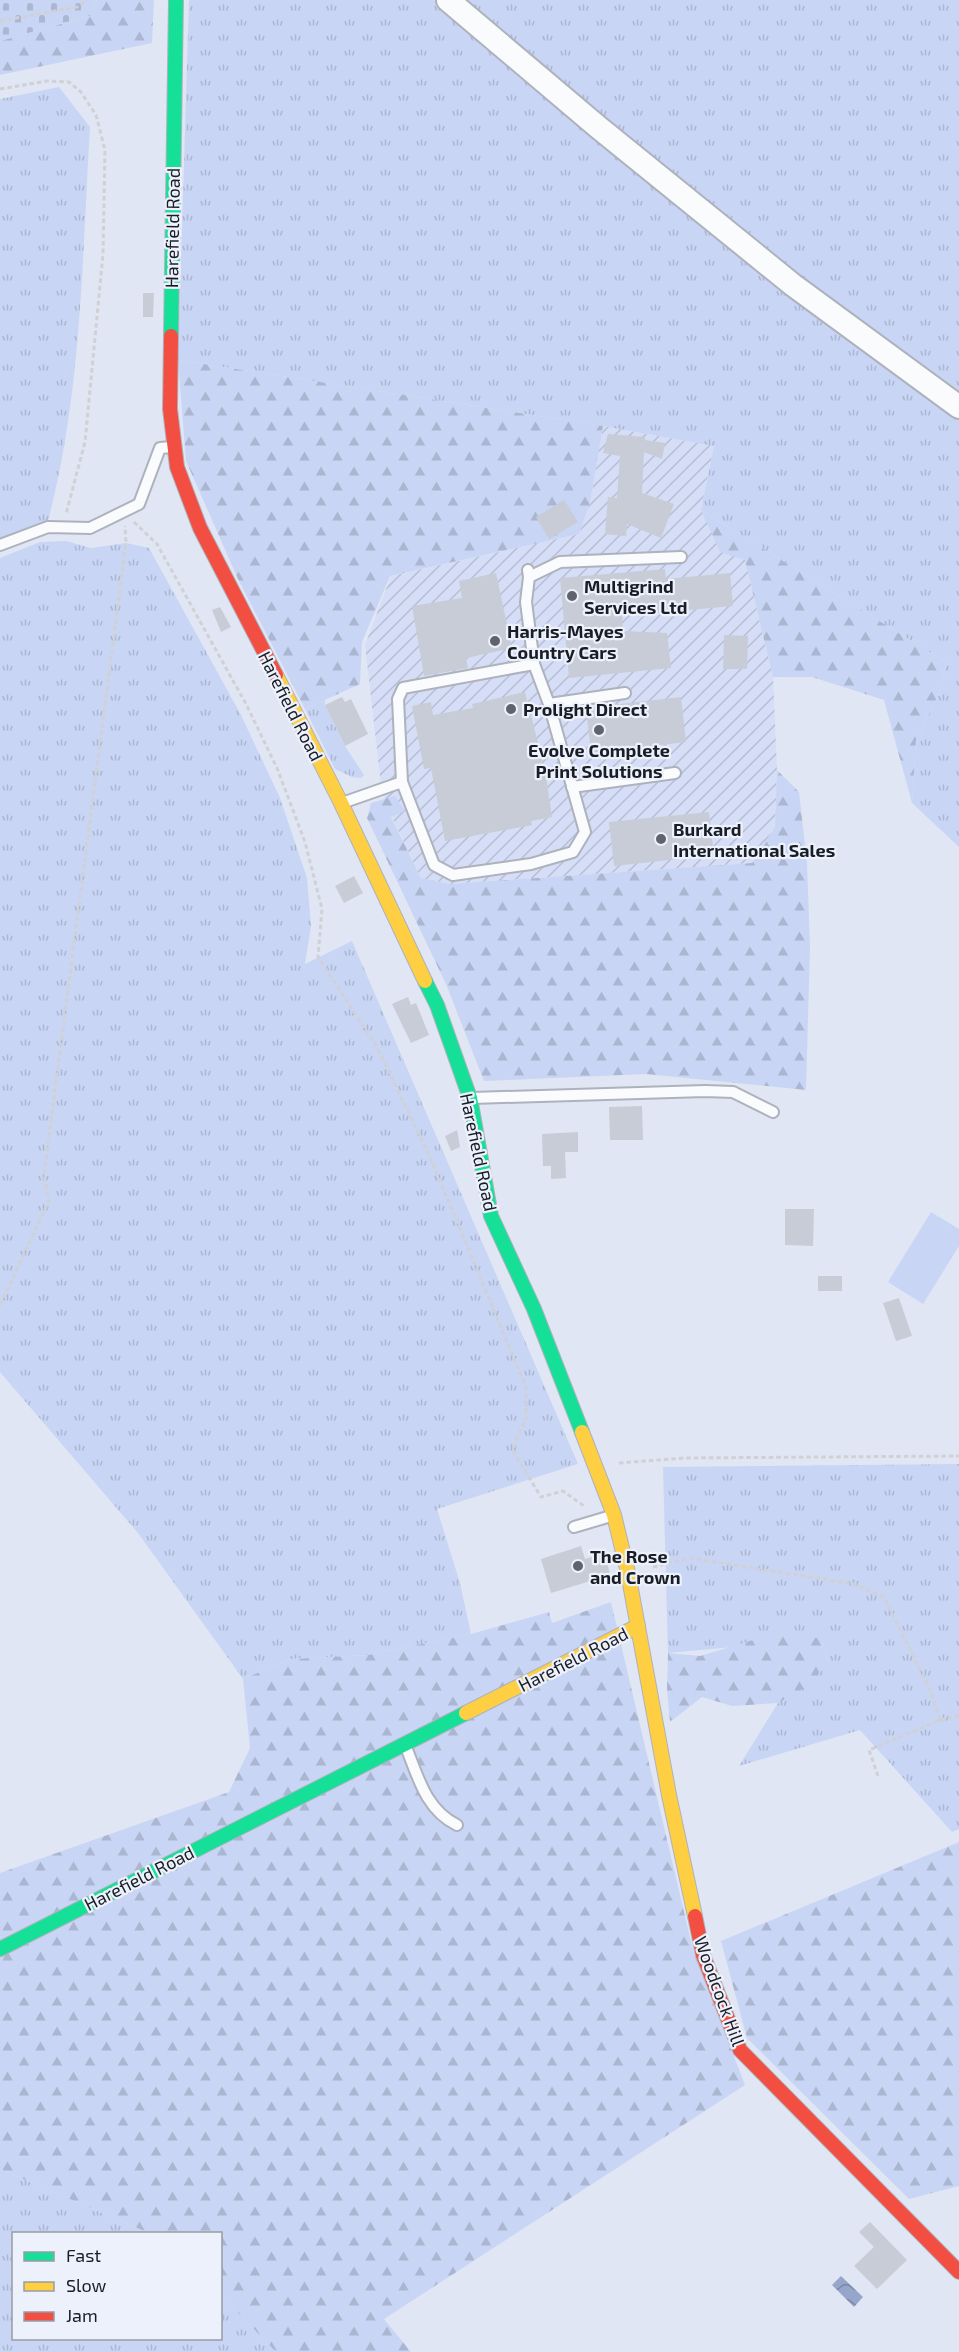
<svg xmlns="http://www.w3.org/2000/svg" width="959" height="2352" font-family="'Exo 2',sans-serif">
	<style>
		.industrial { fill: url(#industrial-furrows) }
		.grass { fill: url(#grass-tufts) }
		.forest { fill: url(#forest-firs) }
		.cemetery { fill: url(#cemetery-stones) }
		.pitch { fill: #c8d5f4 }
		.water { fill: url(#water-waves) }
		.building { fill: #c8ccd7 }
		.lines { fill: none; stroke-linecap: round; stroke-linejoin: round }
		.lane-casing { stroke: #aeb2bd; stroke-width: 14 }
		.street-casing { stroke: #aeb2bd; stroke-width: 26 }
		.fast-casing { stroke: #aeb2bd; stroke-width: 16 }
		.slow-casing { stroke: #aeb2bd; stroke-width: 16 }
		.jam-casing { stroke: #aeb2bd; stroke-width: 16 }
		.path { stroke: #cfd1d5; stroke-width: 3; stroke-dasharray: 4.5 3; stroke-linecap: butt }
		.lane { stroke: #fafbfd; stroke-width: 10 }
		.street { stroke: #fafbfd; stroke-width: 22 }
		.fast { stroke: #16e098; stroke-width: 14 }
		.slow { stroke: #ffcf43; stroke-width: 14 }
		.jam { stroke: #f24e42; stroke-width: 14 }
		.poi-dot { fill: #5f636d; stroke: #ecf1fb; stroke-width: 2 }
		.labels { text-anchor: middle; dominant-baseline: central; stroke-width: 4.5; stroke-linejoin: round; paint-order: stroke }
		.street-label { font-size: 18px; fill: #191d25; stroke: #ecf1fb }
		.poi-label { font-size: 18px; font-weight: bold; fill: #191d25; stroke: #ecf1fb; text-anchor: start }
	</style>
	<defs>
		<pattern id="industrial-furrows" width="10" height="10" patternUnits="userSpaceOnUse" patternTransform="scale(1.5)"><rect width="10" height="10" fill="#d5def6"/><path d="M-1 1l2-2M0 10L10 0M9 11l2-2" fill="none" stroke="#b6bed3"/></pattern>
		<pattern id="grass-tufts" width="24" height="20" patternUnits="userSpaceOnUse" patternTransform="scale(1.5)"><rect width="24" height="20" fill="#c8d5f4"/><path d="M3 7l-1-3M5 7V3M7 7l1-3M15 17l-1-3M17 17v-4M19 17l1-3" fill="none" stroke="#abb6d1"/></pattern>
		<pattern id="forest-firs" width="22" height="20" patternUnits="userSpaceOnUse" patternTransform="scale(1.5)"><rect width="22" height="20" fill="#c8d5f4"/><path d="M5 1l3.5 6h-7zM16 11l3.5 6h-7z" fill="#abb6d1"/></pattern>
		<pattern id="cemetery-stones" width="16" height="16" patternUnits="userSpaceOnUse" patternTransform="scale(1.5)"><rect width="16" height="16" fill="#c8d5f4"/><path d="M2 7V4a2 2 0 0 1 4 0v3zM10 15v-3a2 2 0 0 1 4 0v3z" fill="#abb6d1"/></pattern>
		<pattern id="water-waves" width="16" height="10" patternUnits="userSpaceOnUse" patternTransform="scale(1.5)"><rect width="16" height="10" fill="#96a6cb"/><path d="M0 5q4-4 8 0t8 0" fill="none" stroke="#7a87a5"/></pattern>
	</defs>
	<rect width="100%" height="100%" fill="#e1e6f4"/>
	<!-- industrial -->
	<polygon class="industrial" points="603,426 714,446 701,510 745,560 773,677 777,770 775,827 752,863 450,884 421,878 389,811 381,785 365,645 391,576 579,534 590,502"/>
	<!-- grass -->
	<g class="grass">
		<polygon points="189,0 959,0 959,847 912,803 916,740 938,696 947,663 701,510 714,446 603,426 178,360"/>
		<path d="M59 87 90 127C82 258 82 392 48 521L0 539V99Z"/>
		<polygon points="66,541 91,548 126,543 149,548 241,715 280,798 307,878 311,926 305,964 352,941 578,1464 437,1509 460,1583 471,1634 368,1655 291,1659 243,1679 138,1533 0,1372 0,558 40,542"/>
		<polygon points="325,700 325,705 345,746 364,775 361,778 352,777 335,769 305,709"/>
		<polygon points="959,1464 959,1829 952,1832 860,1730 739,1766 778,1703 827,1659 822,1639 668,1653 663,1467"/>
		<polygon points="0,2169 149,2233 14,2234 14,2338 220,2338 221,2295 276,2352 0,2352"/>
	</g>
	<!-- forest -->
	<g class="forest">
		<polygon points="97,0 154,0 152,43 0,75 0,41 92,15"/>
		<polygon points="178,360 603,426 590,502 579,534 390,576 362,642 360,684 305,709 238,579 186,461"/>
		<polygon points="701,510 947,663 938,696 916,740 912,803 884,700 812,677 773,677 745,560 720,552"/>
		<polygon points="777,770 799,792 807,863 810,947 806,1090 646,1074 484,1081 446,984 367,818 371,803 395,796 405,811 391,817 421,878 450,884 752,863 775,827"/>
		<polygon points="611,1602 693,1950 745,2085 384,2319 411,2352 276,2352 221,2295 220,2234 149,2233 0,2169 0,1873 229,1792 250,1748 243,1679 291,1659 368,1655 471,1634 549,1612 552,1623"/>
		<polygon points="783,1631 822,1639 827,1659 813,1683 778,1703 732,1706 702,1697 670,1722 667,1689 668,1653 700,1656"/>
		<polygon points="959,1842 959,2186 909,2199 747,2038 721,1941"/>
	</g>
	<!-- cemetery -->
	<polygon class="cemetery" points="0,0 97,0 92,15 0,41"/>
	<!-- pitch -->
	<polygon class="pitch" points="931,1212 959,1229 959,1246 923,1304 888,1282"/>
	<!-- water -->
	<polygon class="water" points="841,2276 863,2297 854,2307 832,2285"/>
	<!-- building -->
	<g class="building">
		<polygon points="143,293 154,293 153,317 143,317"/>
		<polygon points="608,434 645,437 645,440 665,443 662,459 644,452 642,493 674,504 661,538 627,524 626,536 605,534 608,497 617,498 620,456 603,453"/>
		<polygon points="564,500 578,522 549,539 536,517"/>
		<polygon points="665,569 666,579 730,573 733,606 622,616 623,631 667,633 671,668 569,678 560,578"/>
		<polygon points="496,573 512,648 466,658 468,668 424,676 412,606 462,598 459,581"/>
		<polygon points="220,607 231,627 221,632 212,610"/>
		<polygon points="724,635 748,636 747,669 723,669"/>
		<polygon points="525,692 545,770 552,817 531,821 532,825 445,841 431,768 424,769 412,706 431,702 433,715 473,708 472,704"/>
		<polygon points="342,697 345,702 351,699 368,734 345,746 325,705"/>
		<polygon points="681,697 686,742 591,753 586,708"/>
		<polygon points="709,812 714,855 614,866 609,822"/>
		<polygon points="354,876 363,893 344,903 335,886"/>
		<polygon points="408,997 411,1005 416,1003 429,1035 411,1043 392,1004"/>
		<polygon points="642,1106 643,1140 610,1140 609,1107"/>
		<polygon points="457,1130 460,1147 451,1151 445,1136"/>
		<polygon points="578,1132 578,1152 565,1152 566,1178 551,1179 551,1166 543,1166 542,1134"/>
		<polygon points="785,1209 814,1209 813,1246 785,1245"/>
		<rect x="818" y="1276" width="24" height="15"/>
		<polygon points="899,1298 912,1336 896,1341 883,1303"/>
		<polygon points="581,1546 585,1559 605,1553 610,1575 551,1593 541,1559"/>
		<polygon points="870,2222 907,2260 877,2289 854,2266 874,2247 859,2232"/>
	</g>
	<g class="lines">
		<defs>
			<g id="lane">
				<polyline points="0,545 48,527 90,528 139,504 160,448 172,447"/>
				<polyline points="529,577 560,562 681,557"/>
				<polyline points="549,704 625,693"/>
				<polyline points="402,782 398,699 403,688 534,664"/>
				<polyline points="572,787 675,773"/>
				<polyline points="342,803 402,782 434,865 453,875 531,864 573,852 585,832 549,704 534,664 526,602 529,577 528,570"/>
				<polyline points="472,1098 705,1091 733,1092 773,1112"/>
				<polyline points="574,1527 611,1516"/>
				<path d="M406 1747C418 1777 426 1810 457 1825"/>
			</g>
			<polyline id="street" points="448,0 598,127 793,285 959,407"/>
			<g id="fast">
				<polyline points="171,336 176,0"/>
				<polyline points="425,981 437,1005 470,1098 491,1216 534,1309 582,1432"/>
				<polyline points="0,1949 466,1713"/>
			</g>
			<g id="slow">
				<polyline points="276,675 341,803 425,981"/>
				<polyline points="582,1432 614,1515 628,1573 669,1795 695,1916"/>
				<polyline points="466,1713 638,1626"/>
			</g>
			<g id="jam">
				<polyline points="171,336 170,409 177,467 200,528 276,675"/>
				<polyline points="695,1916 703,1955 740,2050 959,2272"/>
			</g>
		</defs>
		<!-- lane casing -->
		<use href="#lane" class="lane-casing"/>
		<!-- street casing -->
		<use href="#street" class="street-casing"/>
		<!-- fast casing -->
		<use href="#fast" class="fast-casing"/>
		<!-- slow casing -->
		<use href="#slow" class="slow-casing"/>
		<!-- jam casing -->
		<use href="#jam" class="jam-casing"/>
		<!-- path -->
		<g class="path">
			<polyline points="0,21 77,7 87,0"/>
			<polyline points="0,89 47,81 69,82 81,92 96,115 105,150 103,254 85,442 66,514"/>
			<polyline points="134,522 157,544 246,704 277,768 305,842 322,909 318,957 377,1047 430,1157 526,1387 526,1419 515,1442 514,1453 541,1497 563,1491 584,1506"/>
			<polyline points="0,1305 49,1201 44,1175 126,543 125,526"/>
			<polyline points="619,1463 684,1458 959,1456"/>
			<polyline points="653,1567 690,1558 854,1584 884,1597 931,1692 940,1720"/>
			<polyline points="878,1776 869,1750 940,1720 959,1716"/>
		</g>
		<!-- lane -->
		<use href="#lane" class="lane"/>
		<!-- street -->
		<use href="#street" class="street"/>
		<!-- fast -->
		<use href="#fast" class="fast"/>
		<!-- slow -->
		<use href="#slow" class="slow"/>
		<!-- jam -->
		<use href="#jam" class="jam"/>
	</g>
	<!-- markers -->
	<g class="poi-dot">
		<circle cx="572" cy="596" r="6"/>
		<circle cx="495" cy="641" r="6"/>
		<circle cx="511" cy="709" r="6"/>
		<circle cx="599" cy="730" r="6"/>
		<circle cx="661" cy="839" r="6"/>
		<circle cx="578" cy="1566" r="6"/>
	</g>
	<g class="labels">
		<!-- street labels -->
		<g class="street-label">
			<text transform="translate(172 228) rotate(-89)">Harefield Road</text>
			<text transform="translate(291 706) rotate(63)">Harefield Road</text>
			<text transform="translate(479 1152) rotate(78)">Harefield Road</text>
			<text transform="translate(573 1659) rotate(-27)">Harefield Road</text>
			<text transform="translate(139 1878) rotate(-27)">Harefield Road</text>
			<text transform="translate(720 1991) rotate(70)">Woodcock Hill</text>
		</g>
		<!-- poi labels -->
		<g class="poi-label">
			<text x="584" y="586">Multigrind<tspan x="584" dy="21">Services Ltd</tspan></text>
			<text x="507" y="631">Harris-Mayes<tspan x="507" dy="21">Country Cars</tspan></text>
			<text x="523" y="709">Prolight Direct</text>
			<text x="599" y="750" text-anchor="middle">Evolve Complete<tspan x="599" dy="21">Print Solutions</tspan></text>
			<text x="673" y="829">Burkard<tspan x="673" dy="21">International Sales</tspan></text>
			<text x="590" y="1556">The Rose<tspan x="590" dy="21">and Crown</tspan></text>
		</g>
	</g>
	<!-- legend -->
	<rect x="12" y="2232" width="210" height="108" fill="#ecf1fb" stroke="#989ca5" stroke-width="1.5"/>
	<rect x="24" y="2252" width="30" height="9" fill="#16e098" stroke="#989ca5" stroke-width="1.5"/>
	<text x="66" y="2262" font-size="18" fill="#191d25">Fast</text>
	<rect x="24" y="2282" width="30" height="9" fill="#ffcf43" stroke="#989ca5" stroke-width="1.5"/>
	<text x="66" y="2292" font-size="18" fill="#191d25">Slow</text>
	<rect x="24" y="2312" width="30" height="9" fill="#f24e42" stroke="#989ca5" stroke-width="1.5"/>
	<text x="66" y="2322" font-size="18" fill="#191d25">Jam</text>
</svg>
